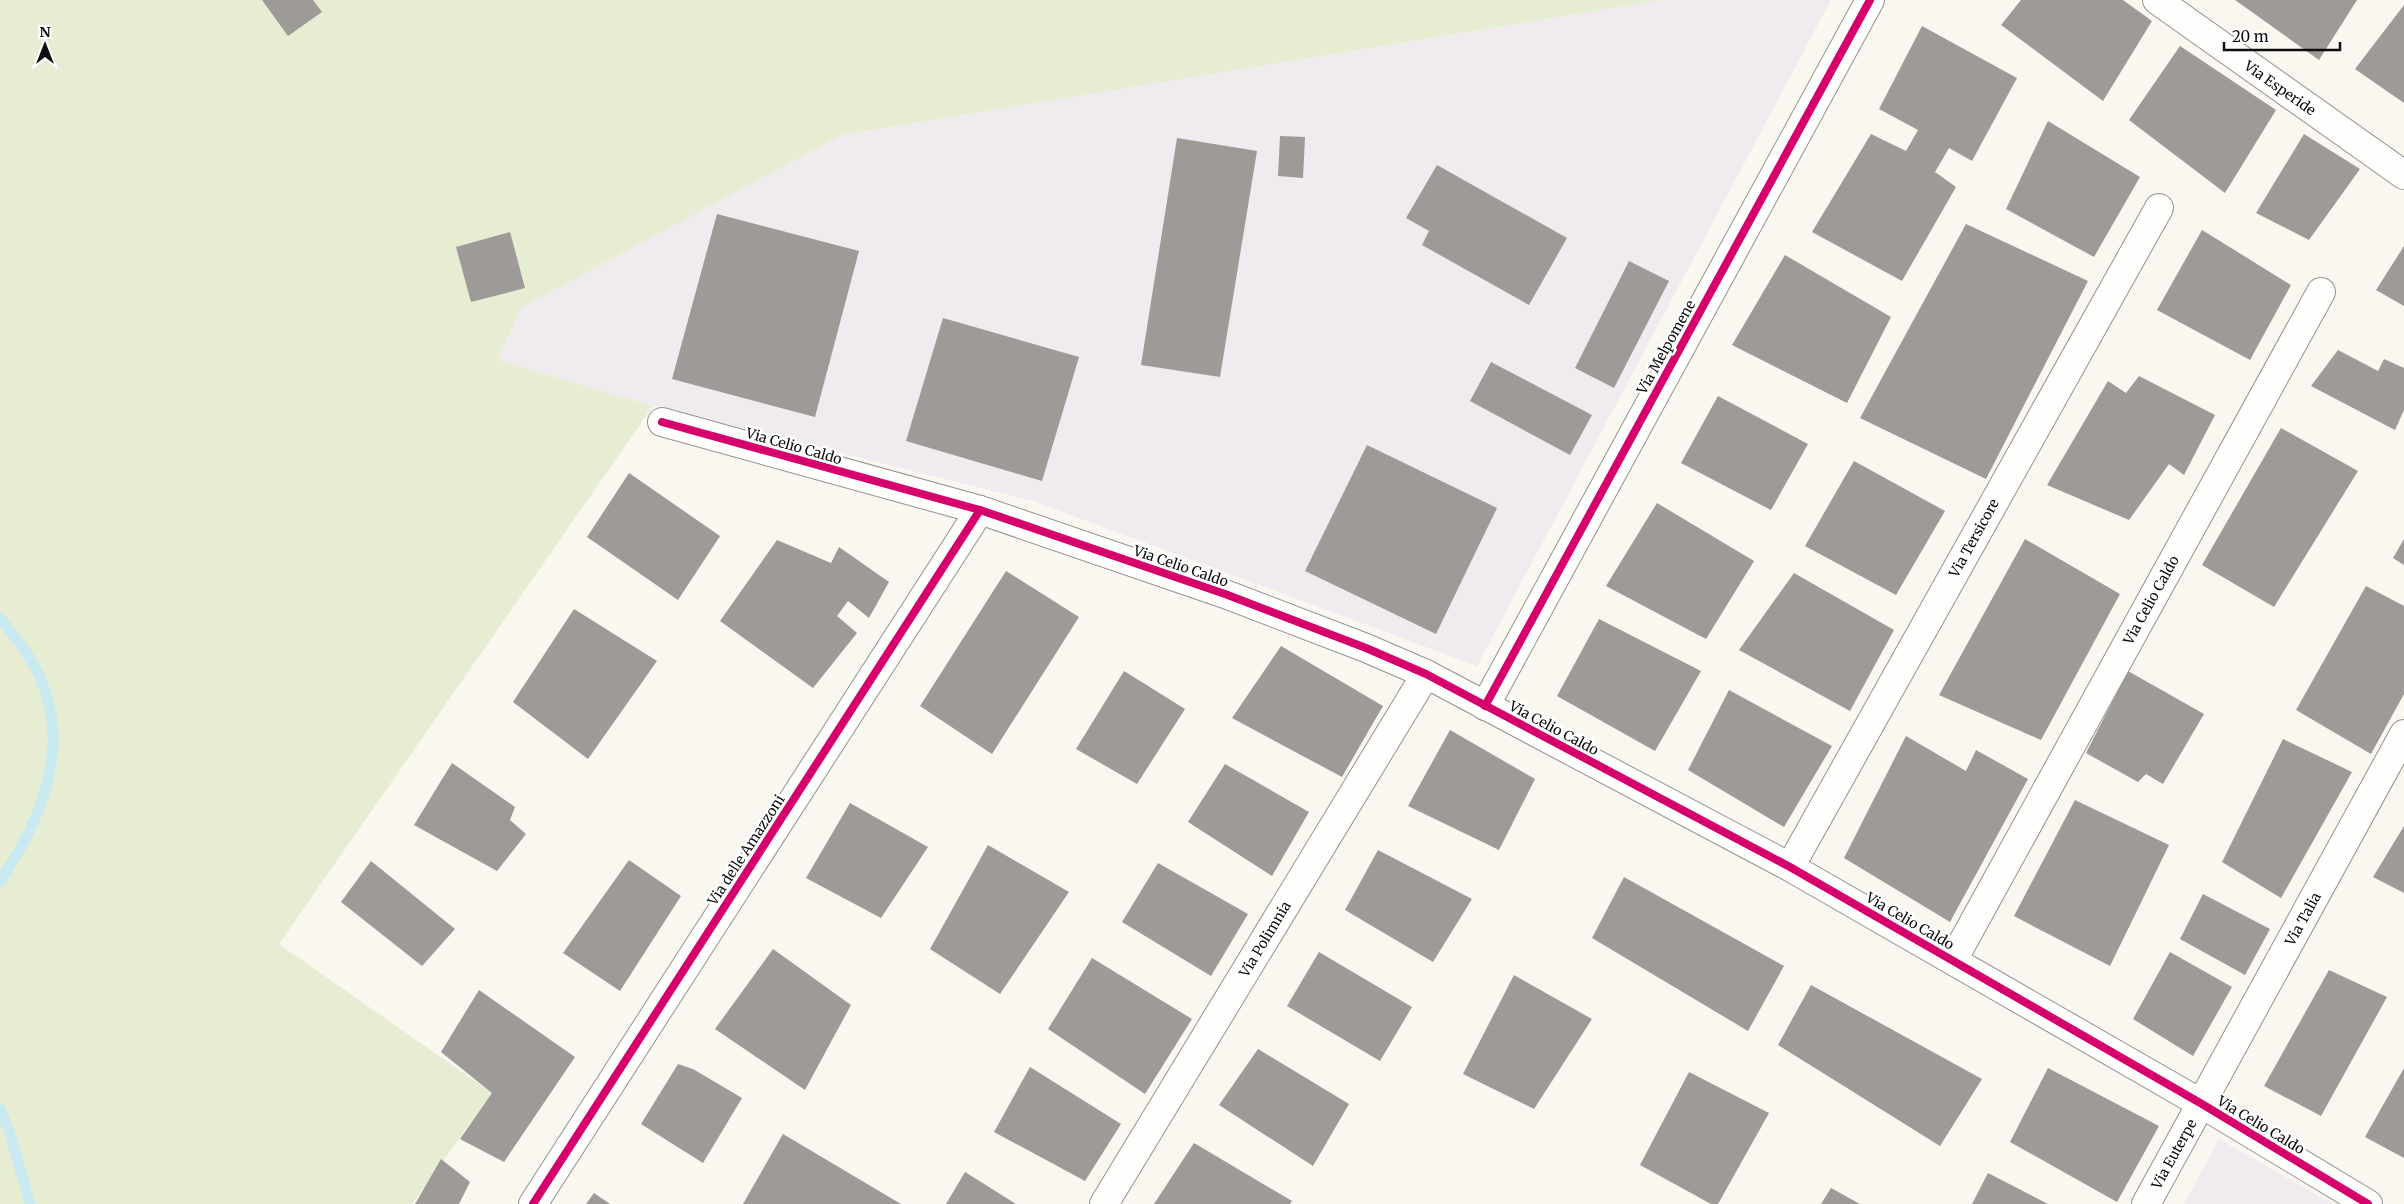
<svg xmlns="http://www.w3.org/2000/svg" width="2404" height="1204" font-family="Merriweather,serif">
	<style>
		.industrial { fill: #f0ebee }
		.green { fill: #e7edd3 }
		.lines { fill: none; stroke-linecap: round; stroke-linejoin: round }
		.stream { stroke: #caeaf1; stroke-width: 11 }
		.building { fill: #9d9a97 }
		.minor-casing { stroke: #949290; stroke-width: 30 }
		.minor { stroke: #fefefd; stroke-width: 28 }
		.cycleway-casing { stroke: #fff; stroke-width: 11 }
		.cycleway { stroke: #d6006c; stroke-width: 8 }
		.labels { text-anchor: middle; dominant-baseline: central; stroke-width: 5; stroke-linejoin: round; paint-order: stroke }
		.street-label { font-size: 14px; fill: #0d0d0d; stroke: #fff }
	</style>
	<rect width="100%" height="100%" fill="#faf7f1"/>
	<!-- industrial -->
	<g class="industrial">
		<polygon points="1662,0 1831,0 1477,666 1033,501 653,406 498,360 521,308 842,135"/>
		<polygon points="2219,1139 2333,1204 2184,1204"/>
	</g>
	<!-- green -->
	<polygon class="green" points="0,0 1662,0 842,135 521,308 498,360 653,406 279,944 492,1093 412,1204 0,1204"/>
	<g class="lines">
		<!-- stream -->
		<g class="stream">
			<path d="M0 618C16 638 34 660 43 685 70 755 38 824 0 882"/>
			<polyline points="0,1109 10,1133 30,1204"/>
		</g>
	</g>
	<!-- building -->
	<g class="building">
		<polygon points="262,0 313,0 322,12 288,36"/>
		<polygon points="2021,0 2123,0 2152,21 2103,101 2001,25"/>
		<polygon points="2235,0 2357,0 2319,60"/>
		<polygon points="2404,5 2404,103 2355,69"/>
		<polygon points="1922,26 2017,78 1972,161 1949,148 1935,172 1956,187 1902,281 1812,232 1871,134 1906,151 1918,130 1879,109"/>
		<polygon points="2180,46 2276,110 2225,193 2129,120"/>
		<polygon points="2048,121 2140,177 2094,257 2006,209"/>
		<polygon points="2304,134 2360,169 2309,240 2256,213"/>
		<polygon points="1280,136 1305,137 1303,178 1278,176"/>
		<polygon points="1177,138 1257,151 1220,377 1141,365"/>
		<polygon points="1437,165 1567,238 1529,305 1422,245 1429,231 1406,218"/>
		<polygon points="717,214 859,251 815,417 672,379"/>
		<polygon points="1966,224 2088,281 1986,479 1860,418"/>
		<polygon points="2202,230 2291,285 2250,360 2157,310"/>
		<polygon points="510,232 525,288 471,302 456,247"/>
		<polygon points="2404,246 2404,306 2376,290"/>
		<polygon points="1785,255 1891,317 1847,403 1732,345"/>
		<polygon points="1629,261 1669,281 1614,388 1575,368"/>
		<polygon points="943,318 1079,357 1042,481 906,441"/>
		<polygon points="2338,350 2378,371 2384,359 2404,368 2404,410 2395,430 2311,386"/>
		<polygon points="1491,362 1592,415 1570,455 1470,401"/>
		<polygon points="2139,376 2215,415 2184,475 2169,464 2129,520 2047,485 2108,381 2126,393"/>
		<polygon points="1718,396 1808,444 1771,510 1681,463"/>
		<polygon points="2281,428 2358,471 2274,607 2202,565"/>
		<polygon points="1367,445 1497,508 1436,634 1305,571"/>
		<polygon points="1854,461 1945,511 1896,595 1805,546"/>
		<polygon points="629,473 720,536 678,600 587,537"/>
		<polygon points="1657,503 1754,561 1706,639 1606,586"/>
		<polygon points="2025,539 2120,594 2041,740 1939,695"/>
		<polygon points="2404,539 2404,565 2393,558"/>
		<polygon points="777,540 831,563 839,547 889,582 869,618 848,601 837,616 857,633 813,688 720,621"/>
		<polygon points="1006,571 1079,617 992,754 920,706"/>
		<polygon points="1794,573 1894,630 1850,711 1739,650"/>
		<polygon points="2366,586 2404,606 2404,694 2371,754 2296,710"/>
		<polygon points="574,609 657,661 588,759 513,702"/>
		<polygon points="1599,619 1701,671 1655,751 1557,696"/>
		<polygon points="1281,646 1383,706 1342,777 1232,718"/>
		<polygon points="1124,671 1185,709 1137,784 1076,749"/>
		<polygon points="2128,671 2204,714 2163,784 2146,774 2138,782 2086,753"/>
		<polygon points="1729,690 1832,746 1784,827 1688,770"/>
		<polygon points="1450,730 1535,779 1499,850 1408,806"/>
		<polygon points="1906,736 1966,771 1976,750 2028,779 1950,922 1844,858"/>
		<polygon points="2283,739 2352,772 2281,898 2222,862"/>
		<polygon points="452,763 515,807 510,820 526,834 497,871 414,825"/>
		<polygon points="1225,764 1309,812 1272,876 1188,822"/>
		<polygon points="2075,800 2169,845 2110,966 2014,916"/>
		<polygon points="850,803 928,847 881,918 806,878"/>
		<polygon points="2404,826 2404,893 2373,877"/>
		<polygon points="988,845 1069,892 1000,994 930,949"/>
		<polygon points="1378,850 1472,899 1433,962 1345,910"/>
		<polygon points="629,860 681,896 620,991 563,953"/>
		<polygon points="371,861 455,929 422,966 341,902"/>
		<polygon points="1158,863 1248,914 1211,976 1122,922"/>
		<polygon points="1624,877 1784,966 1748,1031 1592,938"/>
		<polygon points="2203,894 2270,929 2245,975 2180,939"/>
		<polygon points="773,949 851,1005 805,1090 715,1029"/>
		<polygon points="1319,952 1412,1007 1380,1061 1287,1006"/>
		<polygon points="2170,952 2232,987 2193,1056 2133,1019"/>
		<polygon points="1092,958 1192,1019 1145,1094 1048,1029"/>
		<polygon points="2329,970 2387,997 2321,1116 2264,1086"/>
		<polygon points="1514,975 1592,1019 1534,1109 1463,1074"/>
		<polygon points="1811,985 1982,1079 1940,1146 1778,1045"/>
		<polygon points="479,990 575,1057 504,1162 460,1139 492,1093 441,1052"/>
		<polygon points="1258,1049 1349,1104 1313,1166 1219,1105"/>
		<polygon points="678,1064 693,1069 742,1098 703,1163 641,1124"/>
		<polygon points="1030,1067 1121,1124 1085,1181 994,1132"/>
		<polygon points="2048,1068 2159,1126 2117,1202 2010,1142"/>
		<polygon points="2404,1068 2404,1158 2365,1137"/>
		<polygon points="1689,1072 1769,1113 1718,1204 1711,1204 1640,1165"/>
		<polygon points="783,1134 901,1204 743,1204"/>
		<polygon points="1194,1143 1292,1201 1290,1204 1154,1204"/>
		<polygon points="441,1159 470,1182 459,1204 415,1204"/>
		<polygon points="965,1172 1016,1204 946,1204"/>
		<polygon points="1988,1173 2048,1204 1972,1204"/>
		<polygon points="1831,1188 1860,1204 1821,1204"/>
		<polygon points="594,1193 610,1204 586,1204"/>
	</g>
	<g class="lines">
		<defs>
			<g id="minor">
				<polyline points="2157,0 2404,175"/>
				<polyline points="662,422 980,510 1225,594 1366,648 1426,674 1790,867 2202,1104 2368,1204"/>
				<polyline points="1485,706 1870,0"/>
				<polyline points="1790,867 2159,208"/>
				<polyline points="1953,960 2321,292"/>
				<polyline points="533,1204 980,510"/>
				<polyline points="1104,1204 1426,674"/>
				<polyline points="2146,1204 2404,734"/>
			</g>
		</defs>
		<!-- minor casing -->
		<use href="#minor" class="minor-casing"/>
		<!-- minor -->
		<use href="#minor" class="minor"/>
		<defs>
			<g id="cycleway">
				<polyline points="662,422 980,510 1225,594 1366,648 1426,674 1790,867 2202,1104 2368,1204"/>
				<polyline points="1485,706 1870,0"/>
				<polyline points="533,1204 980,510"/>
			</g>
		</defs>
		<!-- cycleway casing -->
		<use href="#cycleway" class="cycleway-casing"/>
		<!-- cycleway -->
		<use href="#cycleway" class="cycleway"/>
	</g>
	<g class="labels">
		<!-- street labels -->
		<g class="street-label">
			<text transform="translate(2280 88) rotate(35)">Via Esperide</text>
			<text transform="translate(1666 347) rotate(-61)">Via Melpomene</text>
			<text transform="translate(794 446) rotate(16)">Via Celio Caldo</text>
			<text transform="translate(1974 538) rotate(-61)">Via Tersicore</text>
			<text transform="translate(1181 566) rotate(19)">Via Celio Caldo</text>
			<text transform="translate(2151 600) rotate(-61)">Via Celio Caldo</text>
			<text transform="translate(1554 728) rotate(28)">Via Celio Caldo</text>
			<text transform="translate(746 850) rotate(-57)">Via delle Amazzoni</text>
			<text transform="translate(2303 919) rotate(-61)">Via Talia</text>
			<text transform="translate(1910 921) rotate(30)">Via Celio Caldo</text>
			<text transform="translate(1265 939) rotate(-59)">Via Polimnia</text>
			<text transform="translate(2261 1125) rotate(31)">Via Celio Caldo</text>
			<text transform="translate(2174 1154) rotate(-61)">Via Euterpe</text>
		</g>
	</g>
	<!-- north arrow -->
	<g transform="translate(45 45)" stroke="#ffffff" stroke-width="4" paint-order="stroke">
	<path d="M0-4L9 19L0 12L-9 19Z" fill="#0d0d0d"/>
	<text y="-8" font-size="14" font-weight="bold" text-anchor="middle" fill="#0d0d0d">N</text>
	</g>
	<!-- scale -->
	<path d="M2224 42v8h116v-8" fill="none" stroke="#0d0d0d" stroke-width="2.5"/>
	<text x="2232" y="42" font-size="15" fill="#0d0d0d" stroke="#ffffff" stroke-width="4" paint-order="stroke">20 m</text>
</svg>
